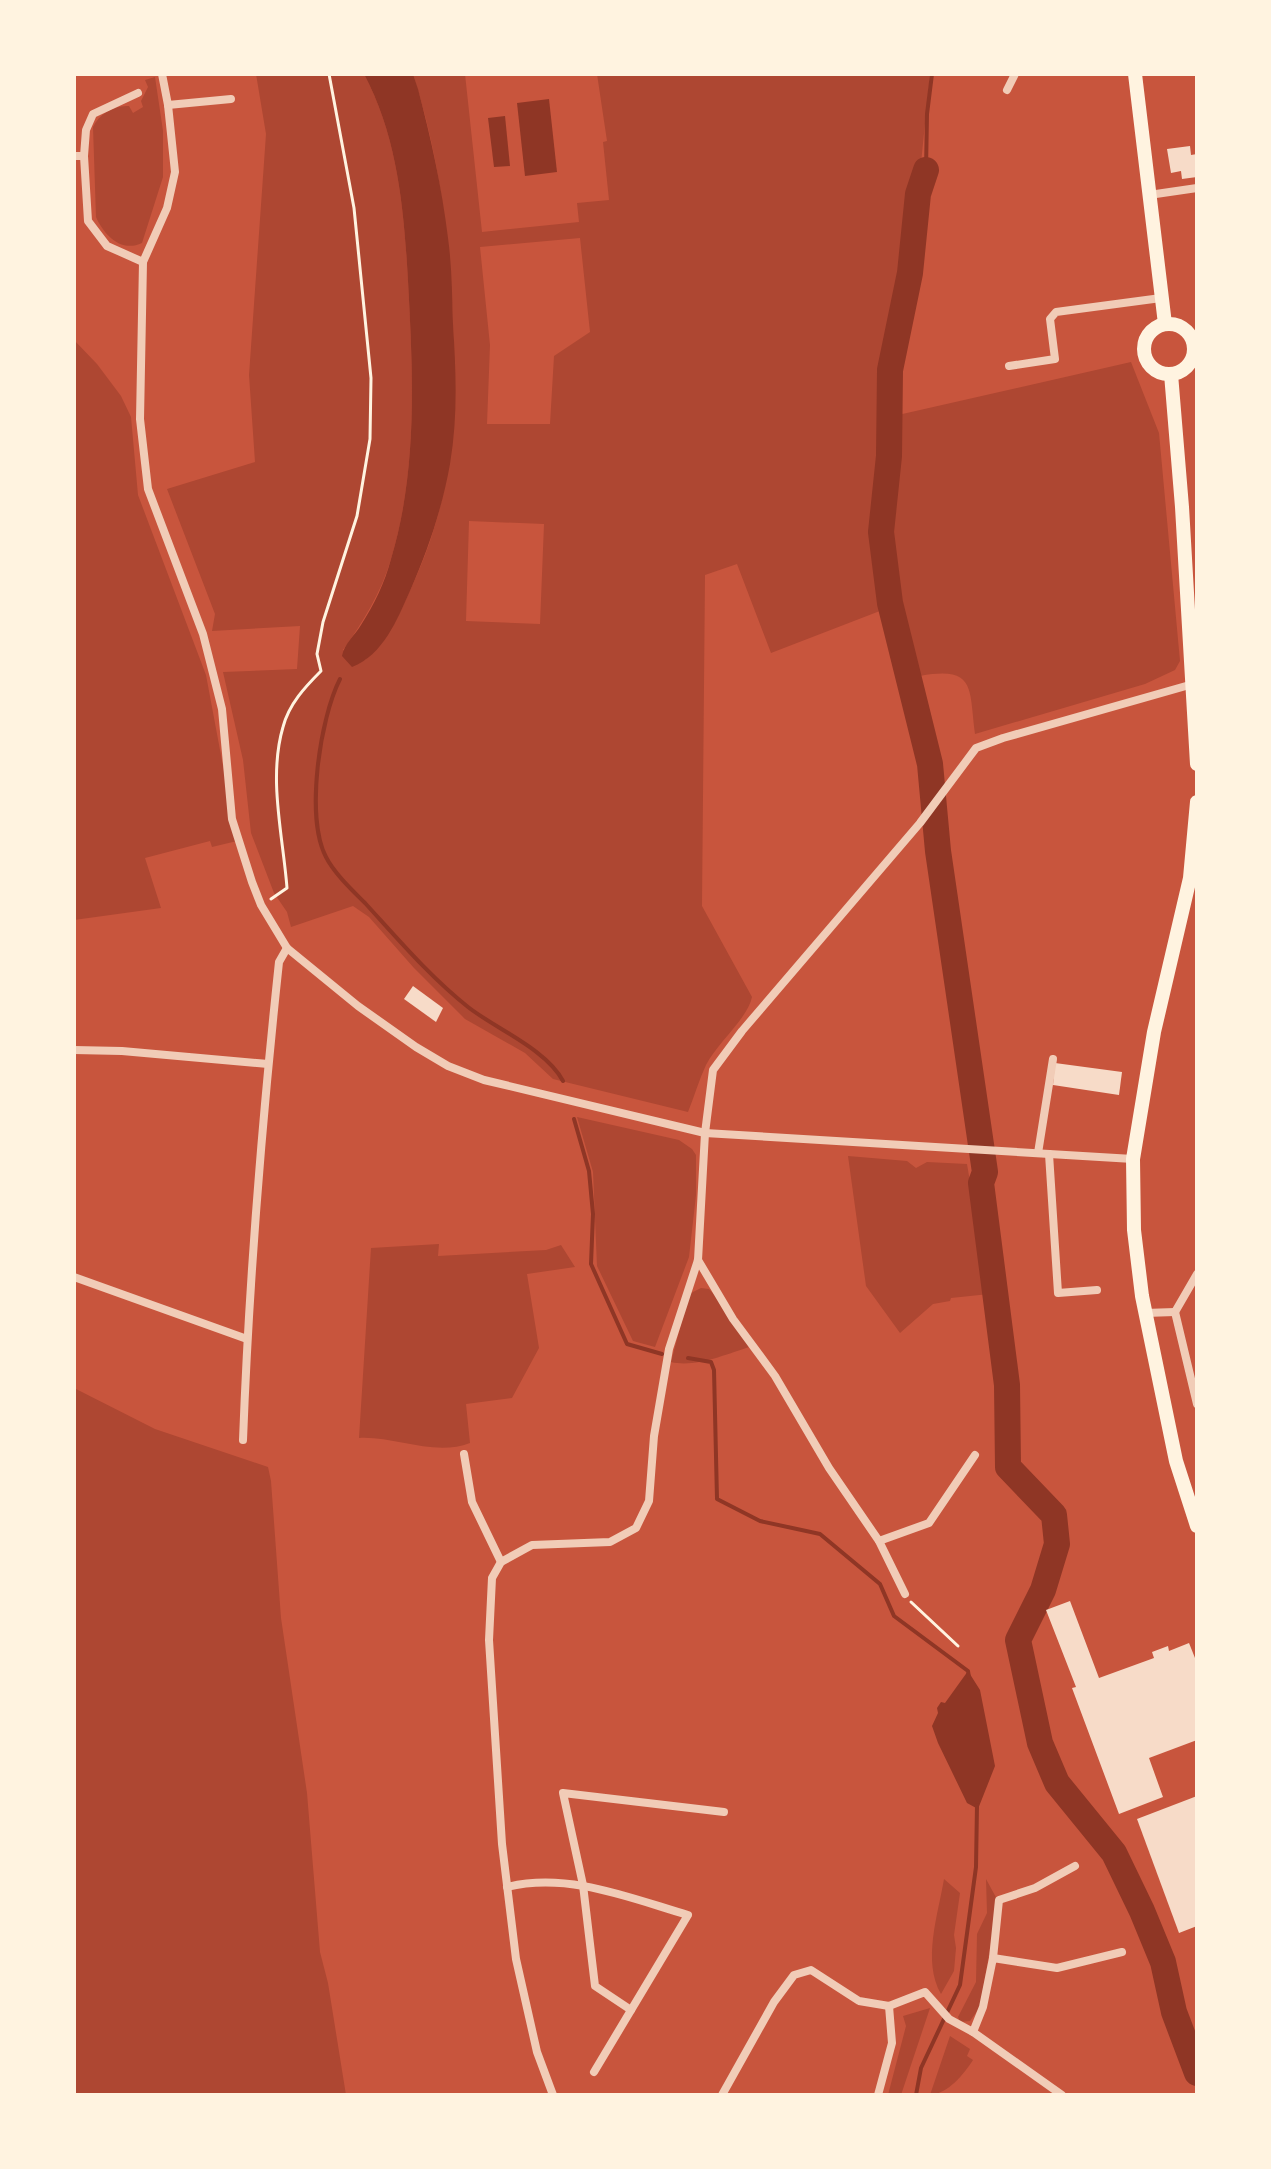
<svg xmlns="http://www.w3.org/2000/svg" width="1271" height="2169" font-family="Rubik,sans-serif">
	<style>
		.green { fill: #ae4732; fill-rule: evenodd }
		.water { fill: #8f3625 }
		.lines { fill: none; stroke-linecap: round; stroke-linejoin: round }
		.stream { stroke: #8f3625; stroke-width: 4 }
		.river { stroke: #8f3625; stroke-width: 26 }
		.building { fill: #f7dbc8 }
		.path { stroke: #fff3e0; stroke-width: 3 }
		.minor { stroke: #f1ccb7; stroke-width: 8 }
		.primary { stroke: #fff3e0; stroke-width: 14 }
	</style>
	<rect width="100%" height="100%" fill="#c8553d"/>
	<!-- green -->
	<g class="green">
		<path d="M256 74H364C398 138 404 210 408 281 413 373 418 469 391 559 381 593 363 622 343 650L365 660C389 639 400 613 413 584 457 487 457 406 452 302 448 225 437 148 413 74H465L482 232 579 222 577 203 609 200 603 142 607 141 597 74H930L920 173 914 174C914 192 907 208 910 225L883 384 884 444 877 487 875 554 885 609 771 653 737 564 705 575 702 906 752 997C748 1018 718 1042 706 1065 699 1080 694 1097 688 1112L553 1079 525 1053 465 1019 414 968 369 917 353 906 291 927 287 912 274 893 251 833 243 760 223 672 297 669 300 626 212 631 215 614 167 489 255 462 249 375 266 134ZM580 238 590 332 554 356 550 424H487L490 345 480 247ZM469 521 544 524 540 624 466 621Z"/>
		<path d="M155 77 163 131V177L142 243C121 253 104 235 96 217L93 127C99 114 114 105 129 106L133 113 143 107 141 101 148 87 145 80Z"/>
		<polygon points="74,340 97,364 121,396 131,417 138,495 206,675 237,841 212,847 210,841 145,858 161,908 74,920"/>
		<path d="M1131 362 1159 433 1180 661 1175 670 1145 684 975 734C969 688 976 666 920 676 901 605 882 562 897 487L895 486 898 415Z"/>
		<polygon points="577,1117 679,1140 692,1149 696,1155 696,1195 689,1257 655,1347 633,1341 597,1266 593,1172"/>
		<polygon points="848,1156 907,1161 916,1168 927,1162 967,1164 989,1294 951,1298 950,1301 933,1304 900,1333 866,1286"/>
		<path d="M439 1244 438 1256 546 1250 561 1245 575 1267 527 1274 539 1348 512 1398 466 1404 470 1443C435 1457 395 1436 359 1438L371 1248Z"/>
		<path d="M701 1288 709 1289 720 1301 749 1347C727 1354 695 1368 671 1362L689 1294Z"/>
		<polygon points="74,1388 155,1429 268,1467 271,1481 281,1618 307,1793 320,1952 328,1983 346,2095 74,2095"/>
		<path d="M944 1879 960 1893 954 1935 956 1948 954 1971 941 1994C922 1961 938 1915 944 1879Z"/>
		<polygon points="986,1879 998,1901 980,2007 970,2021 960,2022 958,2017 976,1982 977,1934 987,1913"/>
		<polygon points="930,2008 901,2095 888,2095 906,2026 903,2016"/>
		<path d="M950 2036 970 2049 967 2056 973 2060C964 2074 948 2094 930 2095Z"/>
	</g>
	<!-- water -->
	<g class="water">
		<path d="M364 74H413L418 89C431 138 442 188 448 238 452 267 452 295 453 324 456 371 458 417 450 464 442 509 428 550 410 591 397 620 383 655 352 667L342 656C344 644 355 635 361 625 374 605 385 582 391 559 418 469 413 373 408 281 404 210 398 138 364 74Z"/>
		<polygon points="549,99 557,172 525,176 517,103"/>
		<polygon points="505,116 510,166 494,167 488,118"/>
		<polygon points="968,1671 980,1690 995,1766 978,1809 967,1803 938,1743 932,1726 938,1713 937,1708 941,1702 945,1703"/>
	</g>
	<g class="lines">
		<!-- stream -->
		<g class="stream">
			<polyline points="926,170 927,114 932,74"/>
			<path d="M340 679C320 718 305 817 326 857 334 873 352 890 365 903 397 938 430 977 468 1007 496 1029 546 1049 563 1081"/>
			<polyline points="574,1119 589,1171 593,1214 591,1264 627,1344 662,1354"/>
			<polyline points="688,1358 711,1362 714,1370 717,1499 760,1521 820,1534 880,1584 894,1616 968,1671 969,1677"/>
			<polyline points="916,2095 921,2068 960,1985 976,1867 977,1805"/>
		</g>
		<!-- river -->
		<polyline class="river" points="926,170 918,194 910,273 890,370 889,456 881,532 890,603 930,764 938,851 985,1172 981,1183 1007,1385 1008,1467 1054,1515 1057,1544 1043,1590 1018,1640 1040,1743 1057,1783 1114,1853 1142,1911 1163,1962 1174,2012 1197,2073"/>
	</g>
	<!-- building -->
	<g class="building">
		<polygon points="1190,146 1191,155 1197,154 1197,177 1182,179 1181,171 1171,173 1167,149"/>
		<polygon points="413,986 443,1008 436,1022 404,999"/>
		<polygon points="1055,1063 1122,1072 1119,1095 1053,1085"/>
		<polygon points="1070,1601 1099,1678 1154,1658 1152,1652 1168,1646 1169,1651 1189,1643 1197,1663 1197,1740 1149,1758 1163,1797 1119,1814 1072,1688 1076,1687 1046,1610"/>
		<polygon points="1197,1796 1197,1926 1179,1933 1137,1819"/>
	</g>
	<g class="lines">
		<!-- path -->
		<g class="path">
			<path d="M271 899 287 888C283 836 268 778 283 727 289 704 305 687 321 671L317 654 323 622 357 516 370 439 371 378 354 208 329 74"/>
			<polyline points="911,1602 958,1646"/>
		</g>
		<!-- minor -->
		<g class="minor">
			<polyline points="162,74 168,105 175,172 167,208 143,262 140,419 148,489 203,634 222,709 232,819 252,882 261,905 287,948 358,1006 416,1047 448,1066 484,1080 705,1133 1133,1159"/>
			<polyline points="1007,90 1015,74"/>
			<polyline points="168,105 231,99"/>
			<polyline points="74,156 84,156 88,221 107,246 143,262"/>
			<polyline points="84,156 86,130 93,114 138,93"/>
			<polyline points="1149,195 1197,188"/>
			<polyline points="1194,352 1197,352"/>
			<polyline points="1009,366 1055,359 1050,319 1056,312 1161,298"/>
			<polyline points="74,1050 122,1051 268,1064"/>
			<polyline points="1038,1153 1053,1059"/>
			<polyline points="1049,1154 1058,1293 1097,1290"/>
			<polyline points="698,1260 733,1319 775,1376 829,1468 879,1541 905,1594"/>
			<polyline points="74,1277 247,1339"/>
			<polyline points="1175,1312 1197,1404"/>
			<polyline points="1175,1312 1197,1274"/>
			<polyline points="1145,1313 1175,1312"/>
			<path d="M243 1440C249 1280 262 1121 279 962L287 948"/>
			<polyline points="464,1454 472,1502 501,1562"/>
			<polyline points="879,1541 929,1523 975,1455"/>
			<path d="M507 1887C568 1872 630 1898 688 1915L594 2072"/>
			<polyline points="993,1958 999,1900 1035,1888 1075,1866"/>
			<polyline points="631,2010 595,1986 583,1885 563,1793 724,1812"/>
			<polyline points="973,2032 983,2007 993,1958 1057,1968 1122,1952"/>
			<polyline points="553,2095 537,2052 516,1959 502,1844 489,1640 492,1578 501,1562 532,1545 610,1542 636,1528 649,1501 654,1436 669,1349 698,1260 705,1133 713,1070 742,1031 920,823 976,748 1003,738 1193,684"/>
			<polyline points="722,2095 774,2002 794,1975 811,1970 859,2001 889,2006 925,1992 949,2019 973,2032 1062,2095"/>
			<polyline points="878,2095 892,2043 889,2006"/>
		</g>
		<!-- primary -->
		<g class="primary">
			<polyline points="1135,74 1165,324"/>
			<circle cx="1169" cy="349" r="25"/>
			<polyline points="1171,374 1182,507 1197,764"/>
			<polyline points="1197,802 1190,878 1154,1032 1133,1159 1134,1230 1142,1296 1176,1461 1197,1526"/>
		</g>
	</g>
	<!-- border -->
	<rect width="1271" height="2169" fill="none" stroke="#fff3e0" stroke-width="152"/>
</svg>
